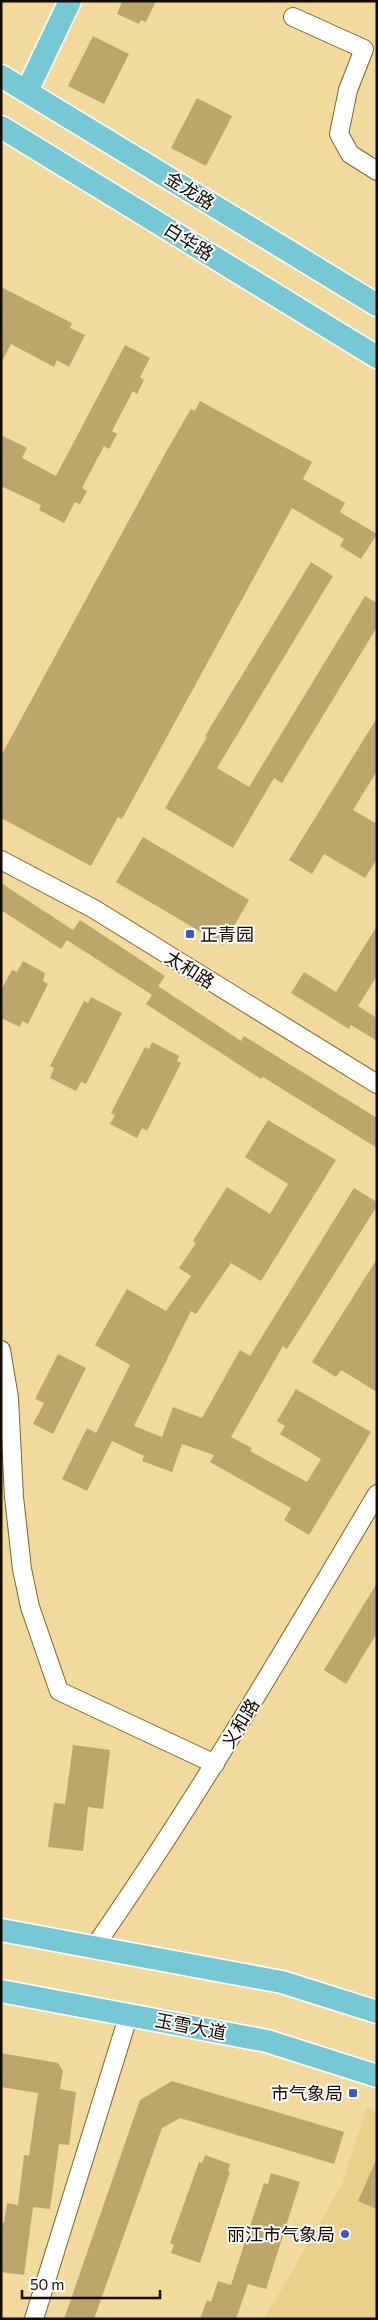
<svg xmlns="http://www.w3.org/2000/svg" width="378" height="2320" font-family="Commissioner,'Noto Sans SC',sans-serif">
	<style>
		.built { fill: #ead08b }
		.building { fill: #bda66b }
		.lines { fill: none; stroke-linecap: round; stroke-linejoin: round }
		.minor-casing { stroke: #7b662b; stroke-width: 20 }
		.major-casing { stroke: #fff; stroke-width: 25 }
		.minor { stroke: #fff; stroke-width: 18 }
		.major { stroke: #76c9d4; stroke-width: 22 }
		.poi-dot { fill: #3d56c9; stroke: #fdfdfd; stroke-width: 2 }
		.labels { text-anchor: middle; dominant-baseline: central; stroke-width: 4; stroke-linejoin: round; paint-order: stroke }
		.street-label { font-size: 18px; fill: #140b00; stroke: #fdfdfd }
		.poi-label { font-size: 18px; fill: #140b00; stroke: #fdfdfd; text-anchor: end }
	</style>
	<rect width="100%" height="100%" fill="#f2da9d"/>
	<!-- built -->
	<polygon class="built" points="367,2107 377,2112 377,2319 263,2319 285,2284 342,2184"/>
	<!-- building -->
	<g class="building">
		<polygon points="122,1 156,1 146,22 141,20 139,24 117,14"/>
		<polygon points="93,36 129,54 104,104 68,86"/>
		<polygon points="197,98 232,116 206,166 171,148"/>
		<polygon points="1,287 72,323 70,328 85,335 69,367 57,360 54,367 11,344 1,363"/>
		<polygon points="125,345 150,358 140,377 144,380 137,394 133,391 112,431 117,434 109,449 104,446 82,488 87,491 80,504 75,502 64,523 39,510 41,505 1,486 1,435 27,448 22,458 56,476"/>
		<polygon points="200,401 312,462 303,479 345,503 340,512 377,534 361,559 340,546 344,539 292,508 122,819 118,817 91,866 1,818 1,756 167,450 191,409 195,411"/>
		<polygon points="311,562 333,576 217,768 249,787 365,596 377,603 377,627 282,783 274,778 233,848 165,808 207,737 205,736"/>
		<polygon points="377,718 377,771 353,810 377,824 377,859 365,878 324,854 312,874 289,860"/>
		<polygon points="143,837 249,900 223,945 116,882"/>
		<polygon points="1,883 73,930 80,920 165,976 152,995 67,940 61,949 1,910"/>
		<polygon points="377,926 377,976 358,1006 377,1018 377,1041 351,1025 349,1029 291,993 304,972 336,992"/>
		<polygon points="23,961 45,973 43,981 48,984 28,1024 22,1021 20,1027 1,1018 1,990 12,970 17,972"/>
		<polygon points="158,986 241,1041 244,1036 377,1118 377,1148 263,1077 261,1079 146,1004"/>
		<polygon points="91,997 122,1013 86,1084 81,1082 76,1091 50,1078 54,1068 50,1066 84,1001 88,1003"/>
		<polygon points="152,1042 179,1056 177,1061 181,1063 147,1131 142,1128 137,1138 110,1124 115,1115 111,1113 145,1047 149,1049"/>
		<polygon points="268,1120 336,1160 261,1281 231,1263 196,1314 191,1311 134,1426 162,1437 173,1407 202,1418 240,1350 250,1356 354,1188 377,1202 377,1206 287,1349 283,1346 231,1437 252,1448 250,1451 307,1482 321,1459 280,1434 285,1426 277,1421 296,1389 371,1432 309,1535 284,1520 291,1508 210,1462 214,1455 182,1444 172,1472 142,1461 144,1456 112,1441 87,1491 62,1479 87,1428 96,1433 130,1365 95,1345 127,1289 166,1311 191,1276 179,1268 196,1243 193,1241 227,1187 270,1214 288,1184 245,1157"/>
		<polygon points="377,1259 377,1392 341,1370 336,1377 312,1362"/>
		<polygon points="58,1354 86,1368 53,1434 33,1424 44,1403 35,1399"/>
		<polygon points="377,1583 377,1633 346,1684 324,1670"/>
		<polygon points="73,1745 110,1750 103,1809 88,1807 83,1851 48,1847 54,1803 65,1804"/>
		<polygon points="1,2053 58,2063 63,2071 60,2089 76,2092 69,2145 59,2144 50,2209 33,2207 24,2275 1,2272 1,2223 4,2223 7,2203 18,2205 24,2155 29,2156 38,2093 1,2087"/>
		<polygon points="172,2081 344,2132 334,2164 180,2118 162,2128 94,2319 64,2319 140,2100"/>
		<polygon points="205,2155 230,2164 228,2171 230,2172 200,2263 171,2253 174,2245 170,2243 199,2162 202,2163"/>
		<polygon points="377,2158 377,2209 358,2201"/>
		<polygon points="271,2173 300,2182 266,2289 248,2284 236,2319 200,2319 207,2300 211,2302 218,2281 231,2285 264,2183 268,2184"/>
	</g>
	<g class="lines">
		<defs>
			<g id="minor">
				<polyline points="293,17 364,49 348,90 339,134 350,154 377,171"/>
				<polyline points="1,860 94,909 377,1084"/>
				<polyline points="1,1350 9,1398 14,1497 22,1569 30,1607 59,1691 215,1764"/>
				<path d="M95 1946C196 1800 286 1647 377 1494"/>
				<polyline points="34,2319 129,2014"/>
			</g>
			<g id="major">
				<polyline points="1,76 377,305"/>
				<polyline points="27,91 70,1"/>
				<polyline points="1,127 377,357"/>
				<polyline points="1,1930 282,1982 377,2012"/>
				<polyline points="1,1991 267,2041 377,2076"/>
			</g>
		</defs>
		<!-- minor casing -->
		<use href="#minor" class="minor-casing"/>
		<!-- major casing -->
		<use href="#major" class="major-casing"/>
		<!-- minor -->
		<use href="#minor" class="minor"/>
		<!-- major -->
		<use href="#major" class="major"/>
	</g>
	<!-- markers -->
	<g class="poi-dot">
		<rect x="185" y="929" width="10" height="10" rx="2.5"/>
		<rect x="348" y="2088" width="10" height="10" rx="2.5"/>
		<circle cx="345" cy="2234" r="5"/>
	</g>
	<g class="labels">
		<!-- street labels -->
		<g class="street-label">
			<text transform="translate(190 190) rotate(32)">金龙路</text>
			<text transform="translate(189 241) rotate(32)">白华路</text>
			<text transform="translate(190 969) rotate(32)">太和路</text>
			<text transform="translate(240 1723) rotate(-59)">义和路</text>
			<text transform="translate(191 2026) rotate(11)">玉雪大道</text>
		</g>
		<!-- poi labels -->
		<g class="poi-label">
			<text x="200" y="934" text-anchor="start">正青园</text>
			<text x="343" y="2093">市气象局</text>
			<text x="335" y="2234">丽江市气象局</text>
		</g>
	</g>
	<!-- border -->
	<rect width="378" height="2320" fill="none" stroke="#140b00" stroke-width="5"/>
	<!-- scale -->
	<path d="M22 2290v8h138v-8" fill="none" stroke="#140b00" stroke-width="2.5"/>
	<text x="30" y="2290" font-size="15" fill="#140b00" stroke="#fdfdfd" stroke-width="4" paint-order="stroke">50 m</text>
</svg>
